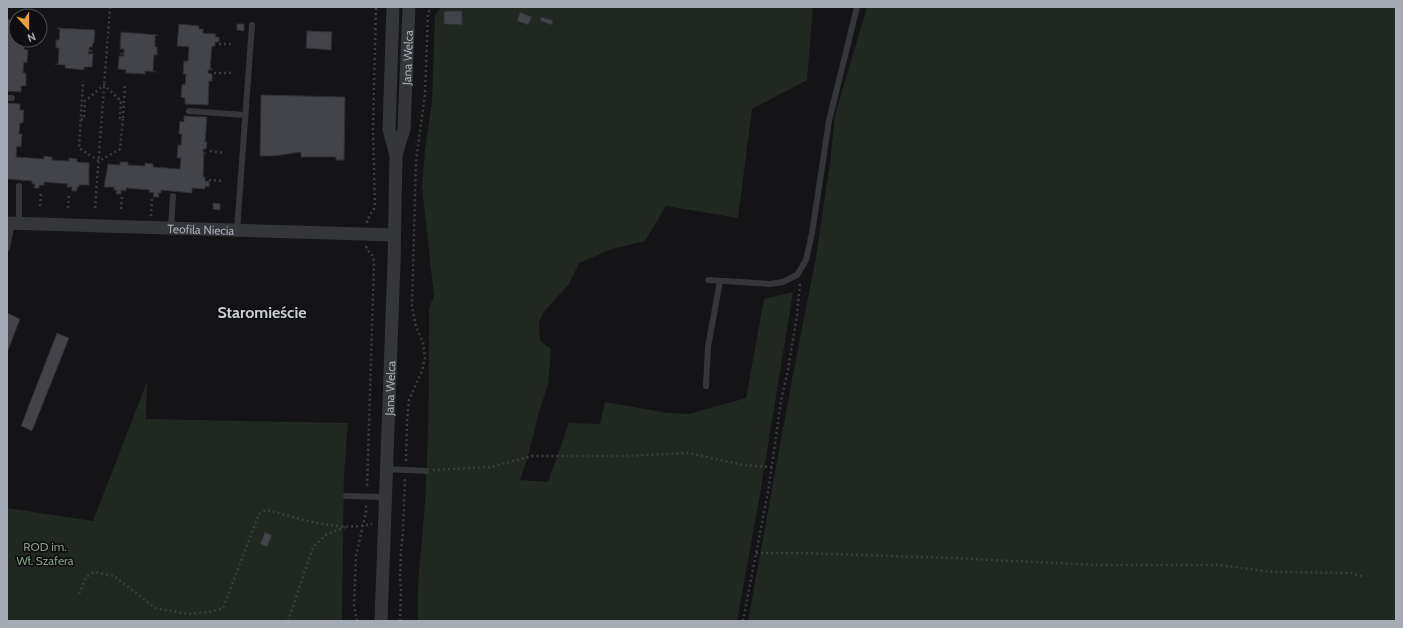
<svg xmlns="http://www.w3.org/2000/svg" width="1403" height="628" font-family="Cabin,sans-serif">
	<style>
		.green { fill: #202821 }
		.building { fill: #434449; stroke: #2e2e32 }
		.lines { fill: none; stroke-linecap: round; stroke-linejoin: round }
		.path { stroke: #3b3d41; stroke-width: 2.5; stroke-dasharray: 2 3; stroke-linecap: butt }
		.lane { stroke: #35363a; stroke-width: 6 }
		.street { stroke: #35363a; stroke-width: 13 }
		.labels { text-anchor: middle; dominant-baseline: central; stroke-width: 3.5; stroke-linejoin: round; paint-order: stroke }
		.street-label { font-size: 12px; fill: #a6acb5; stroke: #0f0f11 }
		.park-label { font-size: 12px; fill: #7f9f7e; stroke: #0f0f11 }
		.district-label { font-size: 16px; font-weight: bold; fill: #c7cbd2; stroke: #0f0f11 }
	</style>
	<rect width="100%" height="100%" fill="#141416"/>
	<!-- green -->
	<g class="green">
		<path d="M441 7H813L807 80 752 109 738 218 666 206 645 241 612 249 579 263 569 284 543 313 539 323 540 341 551 349 548 385 539 412 527 460 520 480 548 482 569 423 600 424 605 402 668 413 689 414 746 398 764 299 793 292 760 494 737 621H489L479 620 478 621H418C416 580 423 540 425 500 429 436 429 372 429 308L434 296 422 187 425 150 432 102 435 15Z"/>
		<polygon points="867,7 1396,7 1396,621 748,621 793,374 815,263 830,163 835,115"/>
		<polygon points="147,382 146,419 348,423 344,473 342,621 7,621 7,508 93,521"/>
	</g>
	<!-- building -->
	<g class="building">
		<polygon points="444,11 462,11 462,25 444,24"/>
		<polygon points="520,12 532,17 528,25 517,21"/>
		<polygon points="18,13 38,14 38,16 16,16 16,40 25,40 24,49 28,50 27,63 24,62 23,73 26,73 26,86 21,86 21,92 7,91 7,19 13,20 14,16 18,16"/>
		<polygon points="541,17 553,20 552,25 540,21"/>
		<polygon points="179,24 199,26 199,29 203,29 203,33 216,34 215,37 219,37 219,42 215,42 215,46 212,46 210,69 212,69 212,70 208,70 208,73 212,74 212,81 209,81 208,105 185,104 185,98 181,97 182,84 185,85 186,74 183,74 184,61 188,61 189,47 177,46"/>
		<polygon points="237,24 244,24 244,31 237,30"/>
		<polygon points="57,28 95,30 94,43 93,43 92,47 89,47 89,50 92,50 92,52 89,51 88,54 93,54 92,67 84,67 84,70 65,68 65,65 55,64 58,64 59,48 56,48 56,40 59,40 60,29"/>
		<polygon points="307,31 332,32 331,50 306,48"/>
		<polygon points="121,32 158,35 155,36 155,47 157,47 157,55 154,55 153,71 156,72 145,71 145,74 126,73 126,70 118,69 119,56 124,56 124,54 120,54 120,53 124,53 124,49 120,49"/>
		<polygon points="261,95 345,97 344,160 336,160 336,157 301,157 301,152 274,156 260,156"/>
		<polygon points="7,103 20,104 20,110 24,110 23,123 20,123 19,134 22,134 21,147 17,146 16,157 44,159 44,156 52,157 52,160 69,161 69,158 77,159 77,162 89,163 89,185 79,185 79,187 77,187 77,191 72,191 72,187 67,187 68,184 44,182 44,185 39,185 39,188 34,188 35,184 32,184 32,181 7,179"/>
		<polygon points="184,116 207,117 205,142 207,142 206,149 203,149 203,152 206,153 204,153 203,177 205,177 205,181 209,181 209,187 205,186 205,189 192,188 192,193 161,190 161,193 158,193 159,197 153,197 154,193 149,192 150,190 126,188 126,191 121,190 121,194 116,194 117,190 114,190 114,187 104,187 108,164 120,165 120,162 128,162 128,165 145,166 145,163 153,164 153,167 180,169 181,158 177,158 178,145 181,145 182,134 179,134 180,121 184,122"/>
		<polygon points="213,203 220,204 220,210 213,209"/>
		<polygon points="7,313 20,319 7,353"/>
		<polygon points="57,333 69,338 32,431 21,426"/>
		<polygon points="265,532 272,535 267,547 260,544"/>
	</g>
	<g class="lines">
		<!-- path -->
		<g class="path">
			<polyline points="219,44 233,44"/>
			<polyline points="214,73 231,73"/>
			<polyline points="123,118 125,85"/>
			<polyline points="81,119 84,119 85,101 104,85 121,101 120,118 123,118 120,149 99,161 79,148 83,81"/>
			<polyline points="210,151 225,153"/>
			<polyline points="209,180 223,181"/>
			<polyline points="40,206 41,191"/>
			<polyline points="68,208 69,193"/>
			<polyline points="95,208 110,7"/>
			<polyline points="121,209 122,196"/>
			<polyline points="151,216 152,198"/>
			<path d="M367 223C368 216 372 213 375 207L373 129 376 7"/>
			<path d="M366 246C368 254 374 252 374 264L367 488"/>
			<polyline points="407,421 409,400 422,371 425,358 423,342 416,327 412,306 416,161 425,94 428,13 432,7"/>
			<polyline points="406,461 407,422"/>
			<polyline points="433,470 491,467 532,456 625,456 688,453 744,465 772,467"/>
			<polyline points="756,553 800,553 951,558 1097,565 1218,565 1273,572 1351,573 1364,577"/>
			<path d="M79 594 86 577 94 572 114 576 155 608 188 614 209 612 223 608 259 514 267 510C301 519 337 532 372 524"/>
			<polyline points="288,621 313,547 326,535 345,527"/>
			<polyline points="357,621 354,605 356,556 366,512 366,505"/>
			<polyline points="400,621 401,590 400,577 401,551 403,532 405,478"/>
			<polyline points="743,621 769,486 781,401 788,370 797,315 800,283"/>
		</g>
		<!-- lane -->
		<g class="lane">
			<polyline points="7,98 12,98"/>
			<polyline points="189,111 245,115"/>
			<polyline points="19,224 19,186"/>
			<polyline points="171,228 173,196"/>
			<polyline points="237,230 252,25"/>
			<polyline points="7,248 12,223"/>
			<polyline points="708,280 770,284 783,282 797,275 806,260 812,233 829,121 857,7"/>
			<polyline points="706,386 708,347 720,281"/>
			<polyline points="386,469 426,471"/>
			<polyline points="346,496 385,497"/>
		</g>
		<!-- street -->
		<g class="street">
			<polyline points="393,7 389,129 396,155"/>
			<path id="s1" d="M7 223 394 235"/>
			<path id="s2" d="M381 621 394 263 396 155 404 129 409 7"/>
		</g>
	</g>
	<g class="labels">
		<!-- street labels -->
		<g class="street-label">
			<text stroke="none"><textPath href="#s2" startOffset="565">Jana Welca</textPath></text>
			<text stroke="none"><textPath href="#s1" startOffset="194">Teofila Niecia</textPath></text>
			<text stroke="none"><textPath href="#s2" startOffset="233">Jana Welca</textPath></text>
		</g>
		<!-- park labels -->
		<g class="park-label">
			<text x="45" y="546">ROD im.<tspan x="45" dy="14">Wł. Szafera</tspan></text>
		</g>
		<!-- district labels -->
		<g class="district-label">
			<text x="262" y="312">Staromieście</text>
		</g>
	</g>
	<!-- border -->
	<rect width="1403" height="628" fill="none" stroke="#a6acb5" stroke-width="16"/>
	<!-- north arrow -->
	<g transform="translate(28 28) rotate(159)"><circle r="19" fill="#0f0f11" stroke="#4b4e53"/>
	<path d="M0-3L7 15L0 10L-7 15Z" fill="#e8a139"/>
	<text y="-6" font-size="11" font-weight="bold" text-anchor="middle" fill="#a6acb5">N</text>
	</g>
</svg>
